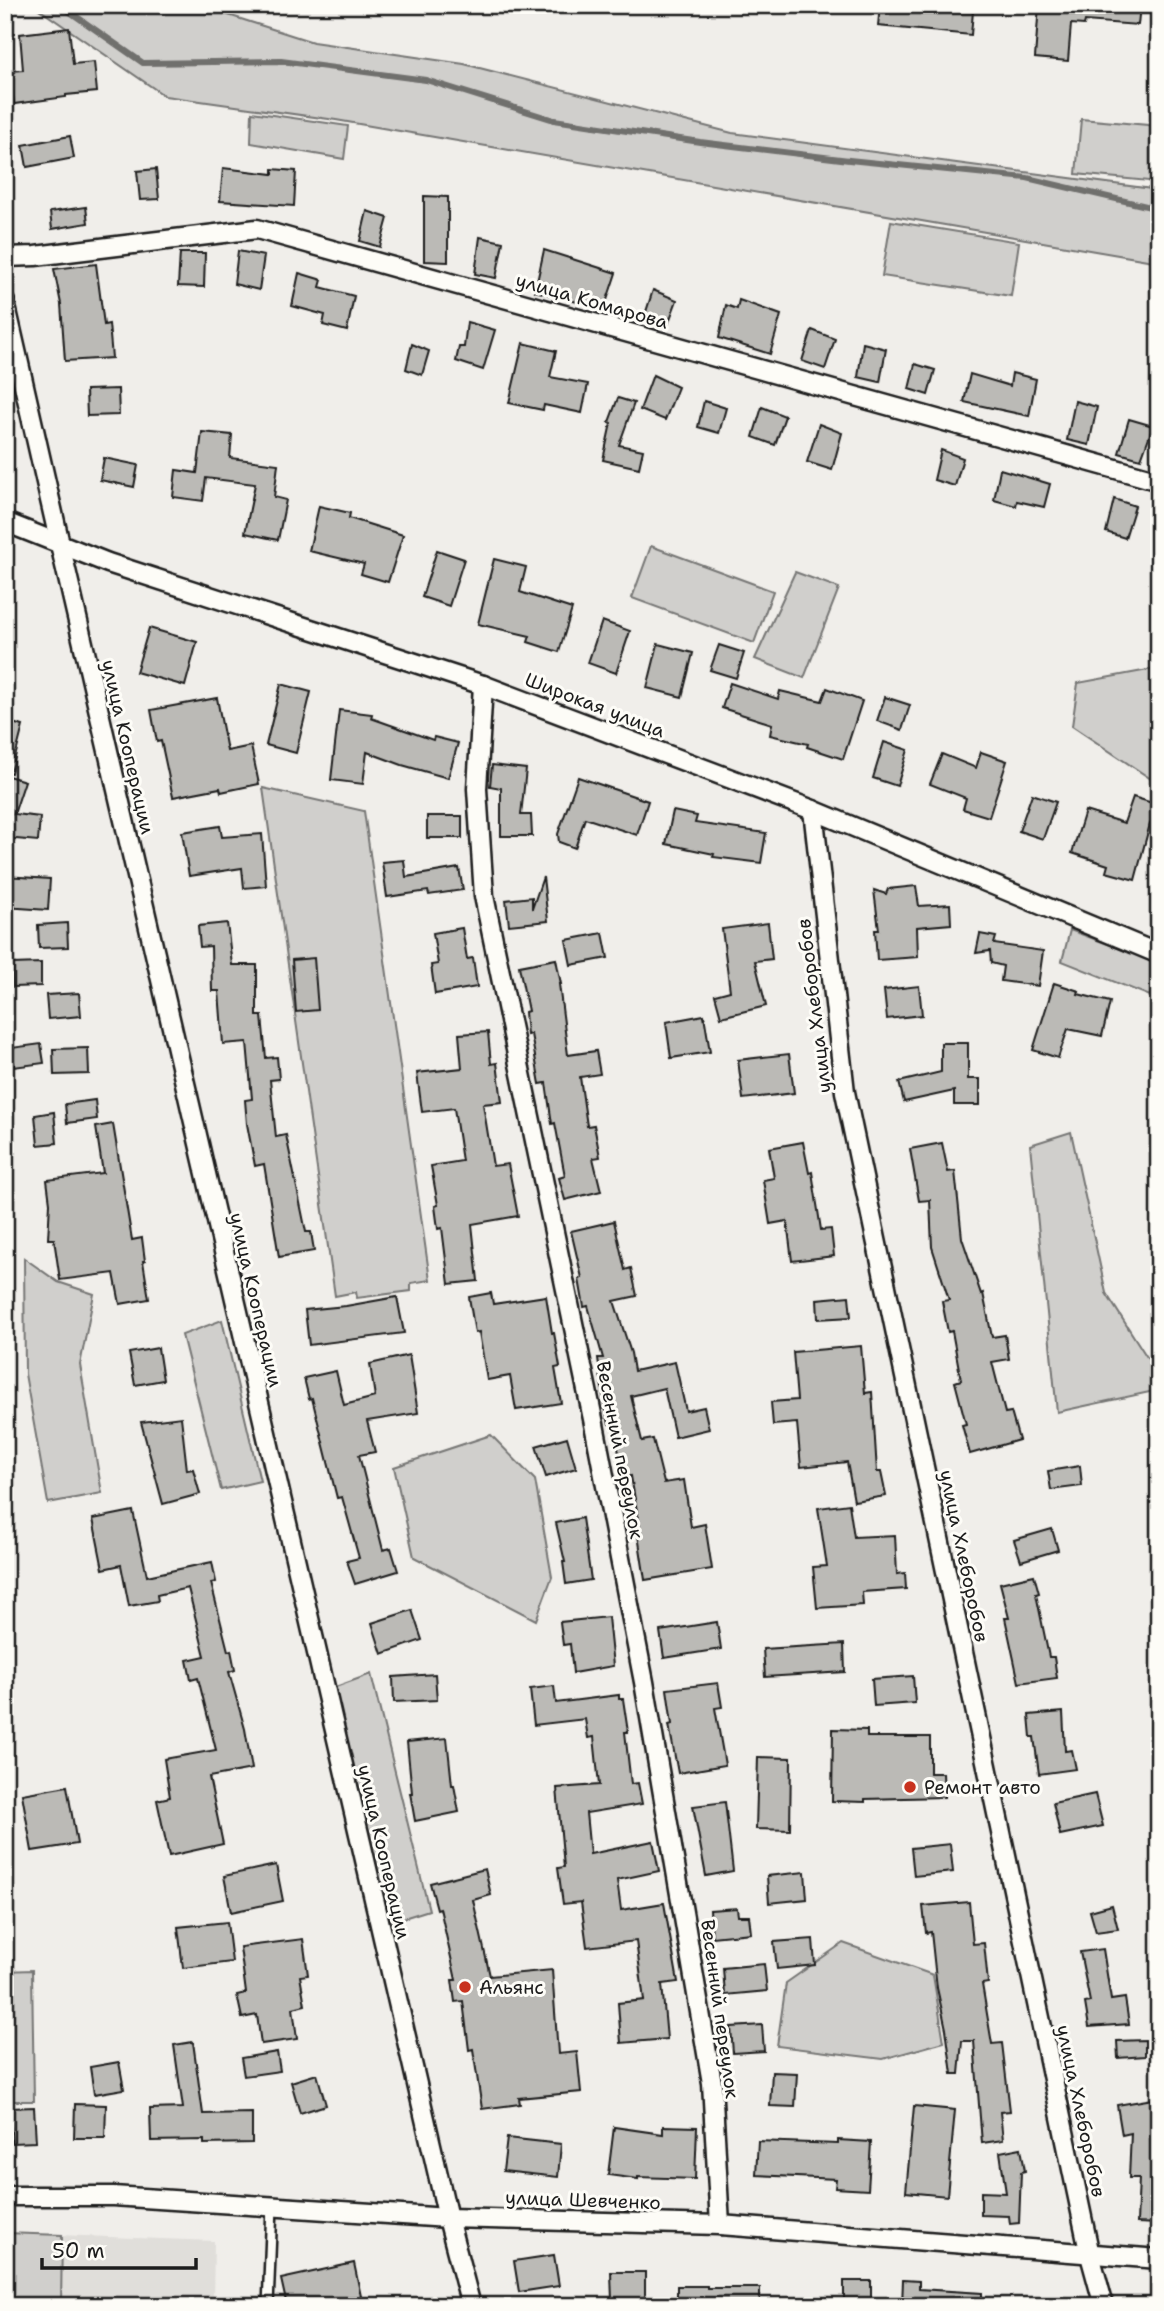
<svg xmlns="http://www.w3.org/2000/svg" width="1164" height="2311" font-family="'Shantell Sans',sans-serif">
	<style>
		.built { fill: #e0deda }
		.green { fill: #d0cfcc; stroke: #767674; stroke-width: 2 }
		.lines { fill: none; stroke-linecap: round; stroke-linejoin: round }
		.stream { stroke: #706f6d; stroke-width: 6 }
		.building { fill: #bbbab6; stroke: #1c1c1c; stroke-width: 2 }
		.service-casing { stroke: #1c1c1c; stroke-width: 14 }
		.minor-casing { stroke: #1c1c1c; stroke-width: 23 }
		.service { stroke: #fdfcf7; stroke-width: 9 }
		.minor { stroke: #fdfcf7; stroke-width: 18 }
		.poi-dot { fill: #c8321e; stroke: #fdfcf7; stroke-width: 2.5 }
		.labels { text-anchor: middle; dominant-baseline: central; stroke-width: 6; stroke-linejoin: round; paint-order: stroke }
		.street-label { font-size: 19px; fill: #1c1c1c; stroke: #fdfcf7 }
		.poi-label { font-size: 19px; fill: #1c1c1c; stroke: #fdfcf7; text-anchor: start }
	</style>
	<rect width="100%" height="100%" fill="#f0eeea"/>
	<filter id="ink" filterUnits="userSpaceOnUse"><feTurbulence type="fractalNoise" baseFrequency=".0143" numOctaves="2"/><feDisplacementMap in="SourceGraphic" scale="14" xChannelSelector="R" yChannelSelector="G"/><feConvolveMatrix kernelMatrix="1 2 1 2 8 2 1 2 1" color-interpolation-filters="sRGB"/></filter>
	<g filter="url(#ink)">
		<!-- built -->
		<polygon class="built" points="5,2233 214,2241 213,2306 5,2306"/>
		<!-- green -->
		<g class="green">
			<polygon points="33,5 197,5 313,42 464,64 732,133 1159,190 1159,262 336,120 165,96"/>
			<polygon points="252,112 348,126 344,159 251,143"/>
			<polygon points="1081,119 1159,126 1159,182 1076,174"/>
			<polygon points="891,221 1019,242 1011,296 882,276"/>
			<polygon points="651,546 773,591 754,643 632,598"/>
			<polygon points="795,572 839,588 804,678 755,659"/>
			<polygon points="1159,668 1159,783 1157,783 1072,726 1078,683"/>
			<polygon points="263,788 364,811 430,1280 411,1283 411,1291 357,1298 356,1292 335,1296"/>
			<polygon points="1070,930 1159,963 1150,996 1062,961"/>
			<polygon points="1071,1132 1106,1293 1159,1376 1159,1390 1057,1412 1030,1145"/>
			<polygon points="24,1258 58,1282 94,1294 80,1365 102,1493 48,1503 25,1374"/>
			<polygon points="222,1320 260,1481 221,1490 182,1335"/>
			<polygon points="491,1435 535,1480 552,1577 536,1620 414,1557 394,1467"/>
			<polygon points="371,1674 429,1910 391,1922 330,1689"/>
			<polygon points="843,1943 933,1975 944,2042 883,2059 777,2046 786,1983"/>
			<polygon points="32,1970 34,2101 5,2101 5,1971"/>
			<polygon points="5,2233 62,2235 61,2306 5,2306"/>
		</g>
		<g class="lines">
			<!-- stream -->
			<polyline class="stream" points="60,5 143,63 281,61 426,80 554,120 700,142 849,160 1027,178 1159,209"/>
		</g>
		<!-- building -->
		<g class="building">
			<polygon points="880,5 913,5 973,11 971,35 878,26"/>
			<polygon points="1039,5 1140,5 1138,25 1085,21 1084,25 1071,24 1068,61 1035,58"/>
			<polygon points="69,28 73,64 94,62 97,92 66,95 66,97 14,104 10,71 23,70 20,34"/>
			<polygon points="70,136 74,158 27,167 23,145"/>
			<polygon points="223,168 273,174 273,169 296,171 294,206 220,201"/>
			<polygon points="156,169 159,199 140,200 137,171"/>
			<polygon points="424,196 448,197 448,262 424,261"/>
			<polygon points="86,207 88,223 52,229 50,212"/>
			<polygon points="367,211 388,218 380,247 360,241"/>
			<polygon points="480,237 503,242 496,278 475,274"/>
			<polygon points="544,250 616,273 604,309 535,291"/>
			<polygon points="238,251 264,256 259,290 234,284"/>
			<polygon points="180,253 205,253 204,287 178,286"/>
			<polygon points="96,264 104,325 109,324 112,358 65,361 61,304 54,269"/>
			<polygon points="299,273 322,280 320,287 354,296 347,331 323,325 325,315 292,306"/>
			<polygon points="653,290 677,300 667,327 644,318"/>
			<polygon points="739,300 781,315 770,354 719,338 726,305 737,309"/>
			<polygon points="467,322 495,330 483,370 456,361 459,347 464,347"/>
			<polygon points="812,330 835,339 825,369 802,361"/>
			<polygon points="523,343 556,351 550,377 588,384 582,413 544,405 543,410 509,403"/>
			<polygon points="863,343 886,349 880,382 858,377"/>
			<polygon points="412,344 429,351 422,375 406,369"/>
			<polygon points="915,364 935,370 928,395 909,389"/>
			<polygon points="1012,373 1036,379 1029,416 964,402 970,374 1010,386"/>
			<polygon points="653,375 678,387 665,420 640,410"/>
			<polygon points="118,389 119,415 87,416 86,390"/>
			<polygon points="618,398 634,403 619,445 643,450 639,468 603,460 611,423 609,422"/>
			<polygon points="704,401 726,408 719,433 698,427"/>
			<polygon points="1075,401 1097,407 1089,445 1067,440"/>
			<polygon points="762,407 785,416 775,445 753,437"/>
			<polygon points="1129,419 1153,426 1141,459 1119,453"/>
			<polygon points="819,424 842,433 832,470 807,462"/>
			<polygon points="202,432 232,435 230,458 278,464 274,497 286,500 278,540 245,533 255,484 206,478 203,501 173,497 176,470 197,473"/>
			<polygon points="941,450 963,458 955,486 934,480"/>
			<polygon points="104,458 138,465 134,487 100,480"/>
			<polygon points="1000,469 1050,484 1044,507 1017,501 1016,506 994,500"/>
			<polygon points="1114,499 1135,506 1125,538 1106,532"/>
			<polygon points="319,506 350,513 349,518 403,535 388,582 361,574 364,564 309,551"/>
			<polygon points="437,550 464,559 449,606 422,597"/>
			<polygon points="494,559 526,567 520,592 572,609 559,652 528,642 530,636 478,624"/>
			<polygon points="602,621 630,631 616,673 588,663"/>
			<polygon points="149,628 197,642 185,686 136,672"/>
			<polygon points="658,644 693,653 682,697 647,688"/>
			<polygon points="719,645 744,653 736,678 710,670"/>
			<polygon points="730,683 778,699 780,691 822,701 827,688 862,701 843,759 807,747 808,744 770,735 772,724 722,708"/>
			<polygon points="281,684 311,692 296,753 266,745"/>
			<polygon points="885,697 910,705 902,730 877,721"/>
			<polygon points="217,698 227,751 251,746 259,784 221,792 220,788 173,797 161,741 157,742 151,710"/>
			<polygon points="339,710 372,714 371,718 433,740 434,737 458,743 448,778 402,765 367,752 363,784 331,780"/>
			<polygon points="5,721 23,726 11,773 5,772"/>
			<polygon points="884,742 908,750 897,786 873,778"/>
			<polygon points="981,752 1007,761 989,817 963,809 966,798 930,784 942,754 976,768"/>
			<polygon points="492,765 526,769 521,815 531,815 532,836 501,836 501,788 490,786"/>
			<polygon points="5,775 25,781 14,814 40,817 38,841 5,838"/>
			<polygon points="578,777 648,801 637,835 585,818 575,848 559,842 558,834"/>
			<polygon points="1032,794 1056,802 1043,839 1019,831"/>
			<polygon points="1133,797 1159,805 1159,828 1150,824 1135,880 1106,872 1108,865 1072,853 1085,811 1124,823"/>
			<polygon points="673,811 697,816 695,823 766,833 761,863 713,857 714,854 666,844"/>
			<rect x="427" y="816" width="35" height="22"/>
			<polygon points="220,826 222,837 262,834 266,886 244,888 242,868 189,876 182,832"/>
			<polygon points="404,860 406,877 459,868 463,890 429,895 428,891 387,897 382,862"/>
			<polygon points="5,876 50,879 48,910 5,907"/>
			<polygon points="543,877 548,921 509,925 506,900 532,897 532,909"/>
			<polygon points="916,886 919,906 950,904 951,924 917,927 918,957 877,960 875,930 879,930 874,890 886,894 888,889"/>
			<polygon points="67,923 68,947 39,948 38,925"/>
			<polygon points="227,923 232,965 257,965 257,1016 262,1016 266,1058 277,1057 279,1079 270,1080 276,1137 286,1135 306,1232 311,1232 314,1251 279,1257 264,1164 255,1166 247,1124 245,1100 252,1099 247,1042 223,1044 219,991 212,991 211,946 200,947 198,926"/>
			<polygon points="768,923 772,959 755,961 766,1006 721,1017 715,995 730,991 722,929"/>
			<polygon points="462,928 467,959 473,958 477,987 435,994 431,965 438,964 433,933"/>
			<polygon points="603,933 608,958 571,965 566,940"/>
			<polygon points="980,934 996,937 994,944 1043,951 1038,986 1001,981 1003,966 991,963 990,951 976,953"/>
			<polygon points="314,958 318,1010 296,1012 292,960"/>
			<polygon points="556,959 561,984 559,984 568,1055 596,1051 600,1074 580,1077 587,1126 594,1125 600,1157 593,1158 601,1191 565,1200 559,1178 565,1176 555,1123 552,1124 546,1083 540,1084 531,1034 527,1035 525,1012 528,1011 519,966"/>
			<polygon points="41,963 41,986 13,987 12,964"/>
			<polygon points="1054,983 1079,991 1078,994 1110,1002 1102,1036 1068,1029 1058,1058 1033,1050"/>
			<polygon points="919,986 922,1015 887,1019 884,990"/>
			<polygon points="79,993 81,1016 48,1019 46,995"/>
			<polygon points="704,1015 710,1052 671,1058 666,1022"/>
			<polygon points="488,1032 491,1064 497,1063 502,1102 483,1104 493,1166 508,1164 518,1216 472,1224 478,1281 449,1284 442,1228 438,1229 435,1206 438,1205 431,1166 462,1161 454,1108 422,1112 417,1073 462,1068 459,1034"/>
			<polygon points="941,1043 968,1043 968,1079 980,1079 980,1105 954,1105 954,1091 904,1102 899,1082 941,1072"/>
			<polygon points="41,1044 44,1063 14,1067 11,1048"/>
			<polygon points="88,1048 89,1074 54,1075 53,1049"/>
			<polygon points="789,1054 794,1093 743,1099 738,1060"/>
			<polygon points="95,1100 97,1119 67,1123 65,1104"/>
			<polygon points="54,1112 57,1143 38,1145 35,1115"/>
			<polygon points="113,1124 132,1240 142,1238 145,1261 143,1261 149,1299 120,1304 114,1273 60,1280 54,1239 48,1239 50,1203 47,1180 103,1173 96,1127"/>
			<polygon points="803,1142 809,1173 812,1172 821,1230 831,1229 834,1256 792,1261 787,1221 770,1224 763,1180 774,1178 769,1148"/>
			<polygon points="942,1143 948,1172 955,1171 962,1238 981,1294 983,1293 992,1337 1005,1335 1009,1359 992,1362 1005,1413 1011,1412 1019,1440 970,1454 962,1425 966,1424 955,1382 961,1380 952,1331 948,1332 942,1301 949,1300 932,1247 930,1200 919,1201 910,1149"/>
			<polygon points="614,1221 625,1270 631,1268 637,1296 614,1301 631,1353 634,1371 675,1362 686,1411 704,1407 709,1429 675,1437 664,1388 631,1396 642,1441 653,1439 664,1483 684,1480 691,1527 705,1524 712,1569 645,1580 638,1535 641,1535 631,1476 625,1477 612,1424 609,1424 604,1403 598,1358 603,1358 588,1306 584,1307 579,1279 582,1278 571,1231"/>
			<polygon points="491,1293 493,1304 546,1296 552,1333 554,1333 560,1367 555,1368 561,1403 516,1410 510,1376 487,1380 479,1332 475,1333 469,1297"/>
			<polygon points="849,1296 851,1317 818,1319 817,1299"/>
			<polygon points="397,1297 404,1333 309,1345 305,1310 346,1306"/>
			<polygon points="861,1346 865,1393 872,1392 877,1472 881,1472 886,1496 854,1501 847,1462 801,1467 797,1423 773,1425 771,1402 797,1400 793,1352"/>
			<polygon points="158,1348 163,1380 135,1385 129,1353"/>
			<polygon points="409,1355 418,1413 367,1421 375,1452 359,1455 383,1550 391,1548 398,1571 355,1584 347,1561 359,1558 342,1497 337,1498 312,1398 309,1399 304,1378 336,1371 344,1405 375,1397 370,1364"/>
			<polygon points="181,1417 187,1470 193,1469 200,1494 163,1504 141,1422"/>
			<polygon points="567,1437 576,1468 546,1477 536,1446"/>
			<polygon points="1080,1466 1082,1486 1051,1490 1048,1471"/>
			<polygon points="849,1504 854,1537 895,1535 897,1574 905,1573 906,1589 862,1592 863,1605 817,1608 813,1567 827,1566 818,1508"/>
			<polygon points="133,1511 147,1576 212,1562 216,1582 211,1583 228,1651 231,1650 235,1670 229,1672 245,1729 252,1769 209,1777 223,1844 169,1856 157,1800 170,1797 164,1759 216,1750 198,1678 191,1680 187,1660 205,1656 188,1588 157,1595 158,1601 129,1606 121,1565 103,1569 93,1519"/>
			<polygon points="582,1518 591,1580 566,1584 563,1562 565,1562 556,1523"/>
			<polygon points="1052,1529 1058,1550 1021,1561 1014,1540"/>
			<polygon points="1034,1575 1039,1593 1036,1594 1049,1657 1054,1657 1057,1678 1019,1683 1005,1618 1009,1618 1000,1583"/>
			<polygon points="412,1610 422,1640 382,1654 372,1623"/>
			<polygon points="608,1617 613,1666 573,1673 570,1644 563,1645 560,1622"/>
			<polygon points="717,1622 721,1649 664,1658 660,1631"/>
			<polygon points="844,1644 845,1672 765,1677 763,1649"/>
			<polygon points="435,1674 437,1700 394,1702 393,1677"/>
			<polygon points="913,1676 915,1703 874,1706 872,1679"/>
			<polygon points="718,1683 722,1707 715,1708 725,1765 678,1773 669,1725 672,1724 667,1689"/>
			<polygon points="554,1686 556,1703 619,1695 619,1699 623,1699 628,1732 625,1732 631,1784 638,1783 642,1804 586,1813 590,1854 653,1841 659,1871 617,1880 621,1910 664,1903 678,1982 662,1984 667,2039 621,2043 618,2003 644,2000 636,1941 587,1947 581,1902 563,1904 558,1868 564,1867 557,1788 599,1785 594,1737 588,1738 585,1719 534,1725 530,1689"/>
			<polygon points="1063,1712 1065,1751 1072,1750 1076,1769 1039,1774 1034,1737 1031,1737 1029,1715"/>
			<polygon points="833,1729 867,1730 867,1737 930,1737 930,1773 943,1773 944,1797 865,1799 865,1802 832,1801"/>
			<polygon points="447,1738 452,1785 454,1785 459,1812 415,1821 410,1793 412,1793 407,1742"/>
			<polygon points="758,1757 791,1758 790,1830 756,1829"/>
			<polygon points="67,1786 77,1844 32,1851 22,1794"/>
			<polygon points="1095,1794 1103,1826 1060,1835 1053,1803"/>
			<polygon points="725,1802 733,1871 706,1876 693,1806"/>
			<polygon points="950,1844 953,1872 914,1876 911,1848"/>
			<polygon points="276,1865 283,1901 231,1912 224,1876"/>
			<polygon points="485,1869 491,1895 473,1900 490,1976 552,1970 558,2054 577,2052 581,2092 519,2098 520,2104 482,2109 473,2049 469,2050 463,2001 455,2002 452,1980 456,1980 440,1908 437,1909 430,1883"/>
			<polygon points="805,1872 807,1899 769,1903 767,1876"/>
			<polygon points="969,1902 973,1944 984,1943 988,1983 982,1984 992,2044 1002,2043 1010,2111 1000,2112 1003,2140 982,2143 974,2041 962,2041 959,2074 952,2074 946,2029 937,1988 931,1932 926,1933 923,1906"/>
			<polygon points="1112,1905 1118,1929 1096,1932 1090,1911"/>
			<polygon points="737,1908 738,1916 749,1916 751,1933 712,1937 710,1910"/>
			<polygon points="227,1922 232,1962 183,1968 178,1927"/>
			<polygon points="303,1939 308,1975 300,1976 305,2005 293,2008 297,2039 261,2044 257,2015 242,2018 237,1995 246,1993 240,1947"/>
			<polygon points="813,1939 815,1965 777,1969 774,1942"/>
			<polygon points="1103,1949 1111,2000 1125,1998 1129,2024 1089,2027 1085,2003 1090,2002 1080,1952"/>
			<polygon points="764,1964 767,1991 725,1995 723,1968"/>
			<polygon points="762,2025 764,2051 733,2053 731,2027"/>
			<polygon points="1145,2040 1145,2056 1118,2058 1117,2041"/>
			<polygon points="193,2042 203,2114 252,2113 252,2143 204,2144 204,2140 151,2141 150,2109 183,2108 174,2045"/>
			<polygon points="277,2052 280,2071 244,2076 241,2058"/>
			<polygon points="119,2062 124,2089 94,2094 90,2067"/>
			<polygon points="772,2072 797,2073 795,2107 770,2106"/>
			<polygon points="317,2074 326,2105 300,2113 291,2082"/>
			<polygon points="1159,2098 1159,2224 1137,2223 1139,2178 1129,2178 1131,2133 1122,2135 1117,2105"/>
			<polygon points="75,2104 106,2105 105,2138 74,2138"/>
			<polygon points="914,2106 955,2110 947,2196 906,2192"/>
			<polygon points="34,2107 36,2142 12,2143 10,2108"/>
			<polygon points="663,2126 697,2127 695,2179 638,2177 638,2179 608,2175 614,2127 663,2134"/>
			<polygon points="507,2138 561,2144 558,2177 503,2171"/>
			<polygon points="838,2140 871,2142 868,2190 835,2188 836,2179 756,2175 758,2141 838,2144"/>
			<polygon points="1021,2148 1025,2171 1021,2172 1019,2223 1010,2224 1009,2216 981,2215 981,2192 1006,2193 1000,2152"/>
			<polygon points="554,2255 559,2286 519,2292 514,2261"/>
			<polygon points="354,2263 363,2306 287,2306 281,2279"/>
			<polygon points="611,2272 645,2272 645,2300 612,2301"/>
			<polygon points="903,2280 919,2281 919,2289 982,2293 982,2306 902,2306"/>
			<rect x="844" y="2281" width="27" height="25"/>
			<polygon points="677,2286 707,2286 707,2288 760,2288 760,2306 677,2306"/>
		</g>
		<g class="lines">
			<defs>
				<polyline id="service" points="268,2306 272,2206"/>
				<g id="minor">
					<polyline points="5,257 35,256 257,229 1159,481"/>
					<polyline points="5,302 60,544 448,2218 471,2306"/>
					<polyline points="5,522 108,563 483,685 813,810 1159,954"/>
					<polyline points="483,685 477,789 484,896 593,1419 644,1682 712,2083 720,2225"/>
					<polyline points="813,810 845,1092 1090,2255 1104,2306"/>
					<polyline points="5,2196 113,2196 448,2218 720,2225 1159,2259"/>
				</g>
			</defs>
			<!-- service casing -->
			<use href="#service" class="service-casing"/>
			<!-- minor casing -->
			<use href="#minor" class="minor-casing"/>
			<!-- service -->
			<use href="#service" class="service"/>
			<!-- minor -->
			<use href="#minor" class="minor"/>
		</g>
	</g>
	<!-- markers -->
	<g class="poi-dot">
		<circle cx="910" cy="1787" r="7"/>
		<circle cx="465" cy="1987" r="7"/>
	</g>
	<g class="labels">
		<!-- street labels -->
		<g class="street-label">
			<text transform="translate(592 301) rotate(16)">улица Комарова</text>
			<text transform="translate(595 705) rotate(21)">Широкая улица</text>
			<text transform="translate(128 747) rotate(77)">улица Кооперации</text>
			<text transform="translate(814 1006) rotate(-97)">улица Хлеборобов</text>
			<text transform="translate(256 1300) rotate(77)">улица Кооперации</text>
			<text transform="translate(620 1450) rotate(79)">Весенний переулок</text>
			<text transform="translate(964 1556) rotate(78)">улица Хлеборобов</text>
			<text transform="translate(384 1852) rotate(77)">улица Кооперации</text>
			<text transform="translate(720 2009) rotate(82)">Весенний переулок</text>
			<text transform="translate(1081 2111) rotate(78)">улица Хлеборобов</text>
			<text transform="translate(583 2200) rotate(2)">улица Шевченко</text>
		</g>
		<!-- poi labels -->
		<g class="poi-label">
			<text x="924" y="1787">Ремонт авто</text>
			<text x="479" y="1987">Альянс</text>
		</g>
	</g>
	<!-- margin -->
	<rect width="1164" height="2311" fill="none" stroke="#fdfcf7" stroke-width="28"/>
	<rect x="14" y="14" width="1136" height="2283" fill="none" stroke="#1c1c1c" stroke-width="2.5" filter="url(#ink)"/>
	<!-- scale -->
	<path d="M42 2258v10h154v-10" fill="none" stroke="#1c1c1c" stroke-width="3.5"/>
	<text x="52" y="2258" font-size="21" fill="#1c1c1c" stroke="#fdfcf7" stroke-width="5" paint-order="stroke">50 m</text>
</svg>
